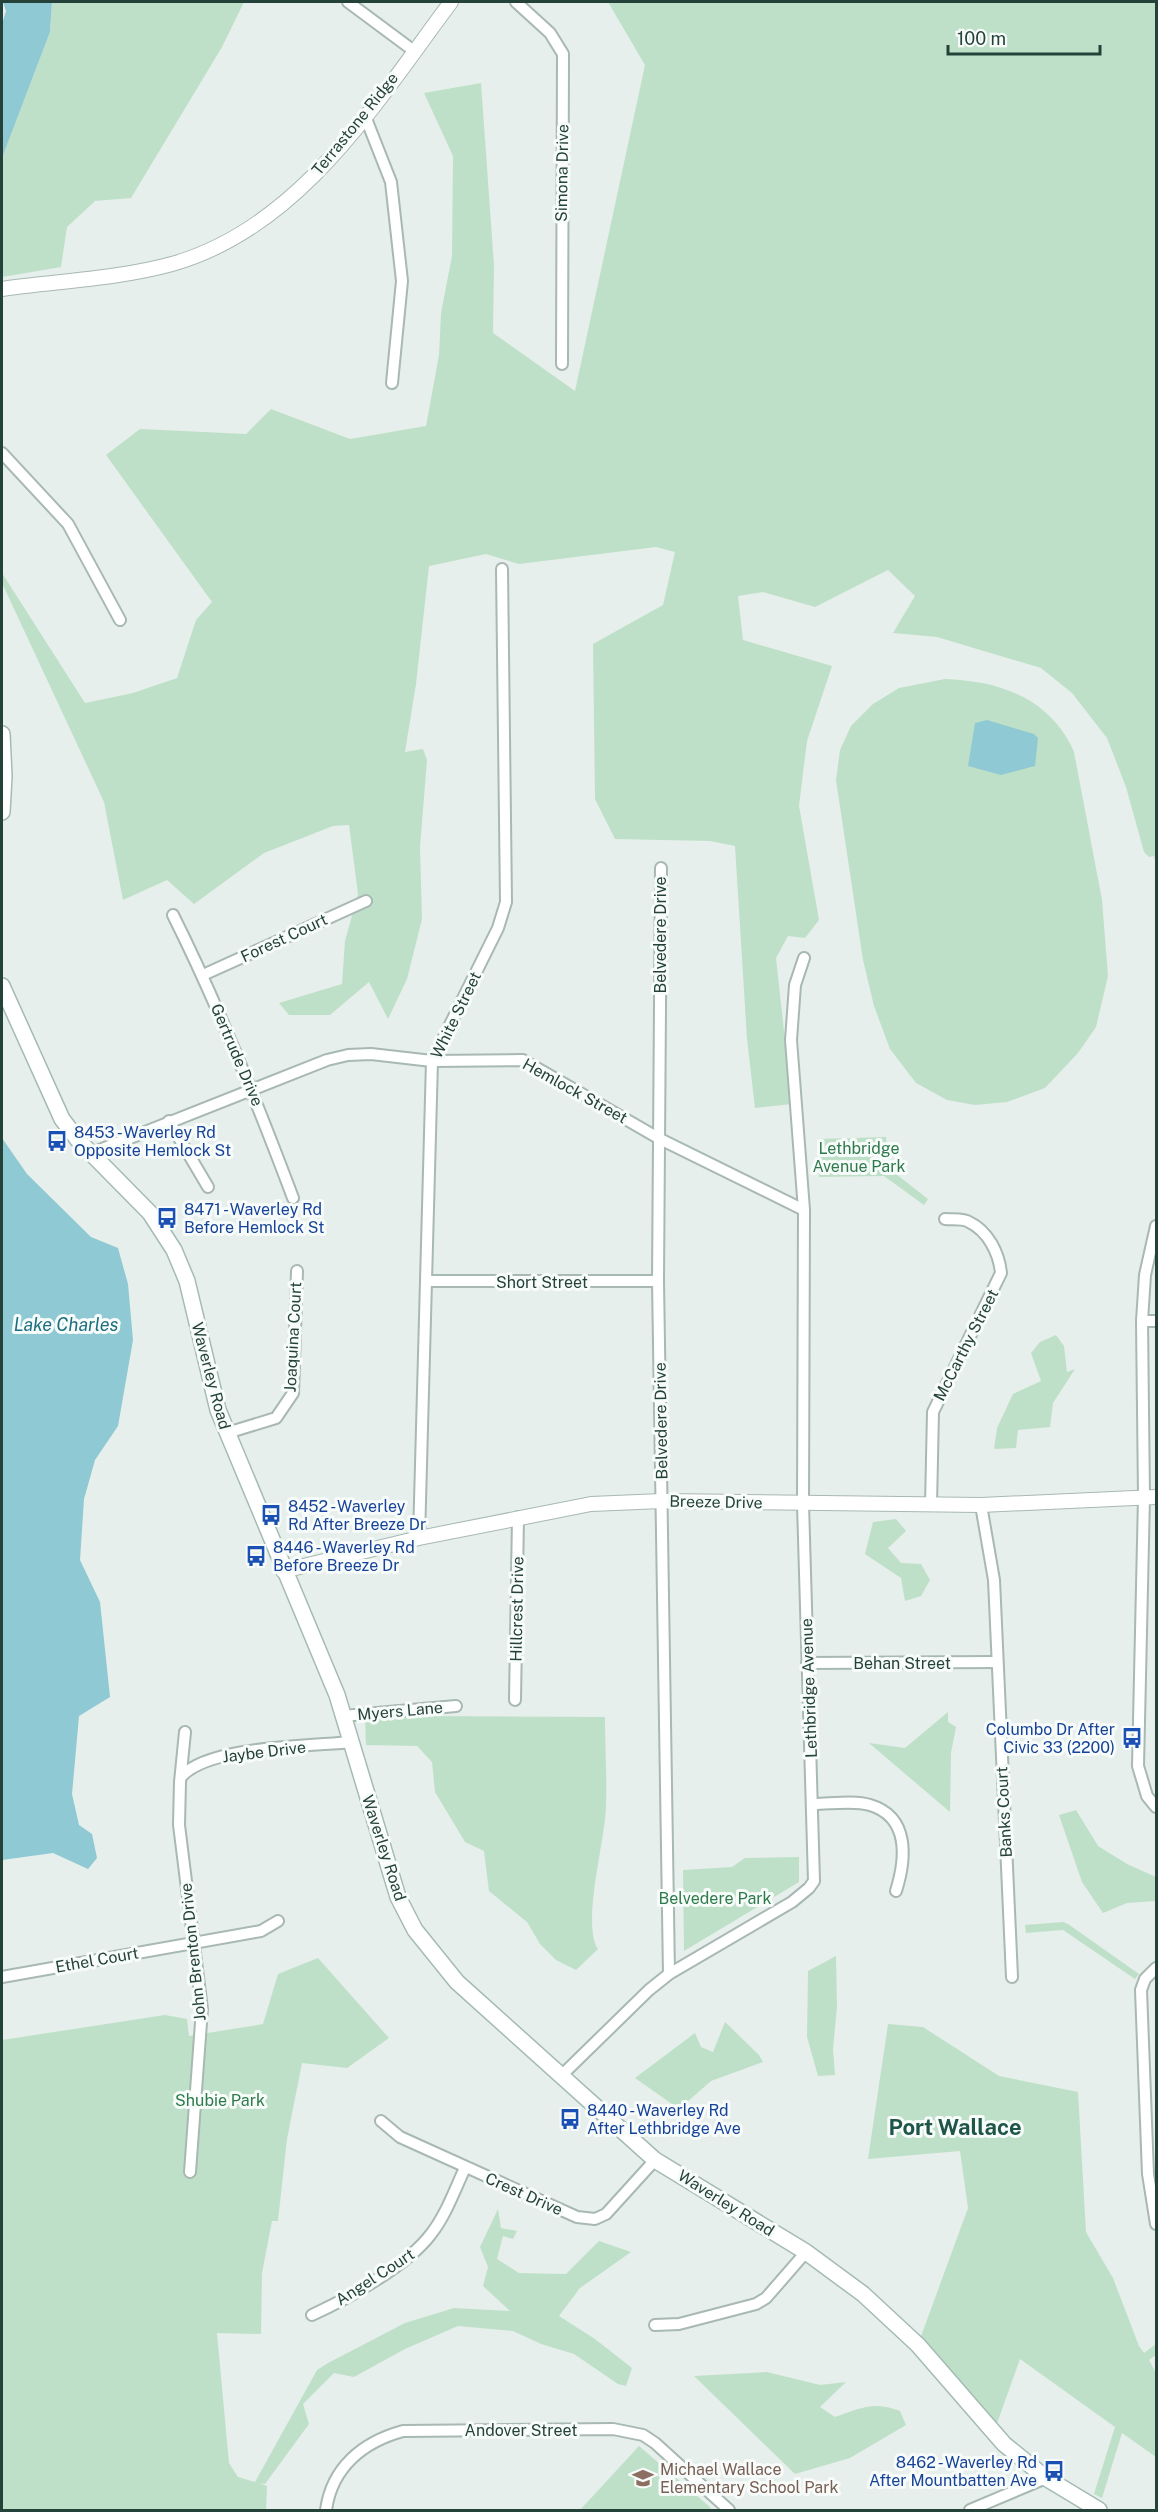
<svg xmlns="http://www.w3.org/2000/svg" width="1158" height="2512" font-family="'Public Sans',sans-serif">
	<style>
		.green { fill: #bfe0c8 }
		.water { fill: #8ec9d4 }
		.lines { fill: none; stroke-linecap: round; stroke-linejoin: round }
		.minor-casing { stroke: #a8b8b2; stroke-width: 14 }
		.tertiary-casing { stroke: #a8b8b2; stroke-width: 16 }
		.secondary-casing { stroke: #a4bbb3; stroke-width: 18 }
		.minor { stroke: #fff; stroke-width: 10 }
		.tertiary { stroke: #fff; stroke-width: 14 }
		.secondary { stroke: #fff; stroke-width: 15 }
		.labels { text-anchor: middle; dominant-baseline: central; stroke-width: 6; stroke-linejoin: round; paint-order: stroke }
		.street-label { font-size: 16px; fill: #24423a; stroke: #f7fbf9 }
		.transit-label { font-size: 16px; fill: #164399; stroke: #f7fbf9; text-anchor: start }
		.park-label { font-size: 16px; fill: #2d7a4b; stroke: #f7fbf9 }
		.education-label { font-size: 16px; fill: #785e54; stroke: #f7fbf9; text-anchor: start }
		.water-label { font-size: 18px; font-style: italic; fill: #1c6f80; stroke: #f7fbf9 }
		.district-label { font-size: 22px; font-weight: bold; fill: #1f5548; stroke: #f7fbf9 }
	</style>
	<rect width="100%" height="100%" fill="#e6efeb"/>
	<!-- green -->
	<g class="green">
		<polygon points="52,2 244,2 222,47 131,198 95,201 67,227 61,267 2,277 2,158 50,32"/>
		<polygon points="608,2 1156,2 1156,864 1154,856 1149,857 1144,852 1126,787 1107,738 1072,693 1041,668 937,637 893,633 915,596 888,570 815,607 763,592 738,596 743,640 832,666 807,741 799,806 819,920 805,938 788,936 776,958 792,1104 755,1108 747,1039 735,846 710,841 615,839 595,799 593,644 663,605 675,552 656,547 519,564 486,554 429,566 416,684 405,752 423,749 427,760 420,847 422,919 407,979 388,1019 369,982 330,1015 289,1015 279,1003 342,984 345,941 358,894 349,825 333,826 264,853 194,904 167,880 123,900 104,802 2,583 2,573 85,703 133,693 177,678 196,620 212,602 106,455 140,429 246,434 271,409 350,439 426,426 439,355 441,313 452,256 453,156 424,93 481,83 494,265 493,333 575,391 645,65"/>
		<path d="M945 679C1000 681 1050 698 1074 752L1102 900 1108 976 1096 1027 1078 1053 1045 1088 1007 1102 975 1105 947 1100 916 1083 890 1049 874 1006 863 960 836 780 840 750 851 726 873 704 899 688Z"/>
		<polygon points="886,1137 887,1167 928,1199 924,1205 884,1176 819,1177 818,1139"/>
		<polygon points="1056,1335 1064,1346 1067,1372 1075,1369 1053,1403 1050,1427 1018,1430 1016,1448 994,1449 997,1428 1013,1394 1041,1381 1031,1353 1040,1342"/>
		<polygon points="896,1519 906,1531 888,1548 901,1563 921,1564 930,1580 921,1596 905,1601 901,1578 865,1554 873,1522"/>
		<polygon points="948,1712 948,1722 956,1727 951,1753 950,1812 869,1743 905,1748"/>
		<path d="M429 1716 605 1717C605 1746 607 1776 606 1805 606 1838 581 1924 598 1949L576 1970 556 1960 540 1944 527 1922 489 1891 484 1851 465 1842 435 1792 432 1762 417 1746 366 1745 365 1720Z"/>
		<polygon points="1076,1810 1098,1846 1127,1864 1156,1877 1156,1901 1127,1903 1103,1913 1082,1882 1059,1815"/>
		<polygon points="799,1857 799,1882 684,1951 683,1870 732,1867 745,1858"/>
		<polygon points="1063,1922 1068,1924 1139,1974 1135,1979 1063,1930 1026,1933 1025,1925"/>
		<polygon points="836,1956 837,2007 833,2049 835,2075 818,2076 807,2037 808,1971"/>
		<polygon points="318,1958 389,2038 347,2068 302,2063 287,2139 278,2221 272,2221 262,2273 261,2334 217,2333 229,2463 238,2477 255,2482 317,2370 328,2363 405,2323 454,2308 510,2311 483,2286 488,2267 480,2247 498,2209 501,2228 517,2231 513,2239 503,2236 497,2259 519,2273 566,2274 599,2241 631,2252 580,2288 559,2316 595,2339 632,2368 626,2386 618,2384 574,2354 541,2344 513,2331 458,2326 405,2349 354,2377 334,2373 303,2404 309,2424 265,2484 259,2483 267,2486 266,2510 2,2510 2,2040 165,2015 187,2019 189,2036 263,2024 278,1974"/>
		<polygon points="725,2022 759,2055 763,2062 711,2081 679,2109 635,2078 695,2033 701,2047 713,2052"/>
		<polygon points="888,2024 923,2027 999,2076 1078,2092 1086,2232 1113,2278 1139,2346 1144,2353 1156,2344 1156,2355 1149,2360 1156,2373 1156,2457 1122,2433 1102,2498 1094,2494 1115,2427 1020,2359 995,2429 920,2339 968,2208 960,2151 868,2159"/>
		<path d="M767 2372 820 2385 846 2382 820 2407 835 2417C862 2408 872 2401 900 2411L906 2425 850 2458 795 2474 694 2376Z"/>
		<polygon points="639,2446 710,2507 711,2510 580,2510"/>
	</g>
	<!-- water -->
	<g class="water">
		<polygon points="3,2 52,2 50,32 2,158 2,24 6,11"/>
		<polygon points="987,720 1034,734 1038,738 1035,766 1001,775 968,766 975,723"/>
		<polygon points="2,1138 27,1174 91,1237 118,1248 128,1284 133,1340 118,1426 95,1460 84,1499 80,1560 100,1602 110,1697 79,1716 72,1794 79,1825 92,1834 97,1858 88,1869 53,1853 2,1860"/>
	</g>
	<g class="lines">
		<defs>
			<g id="minor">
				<polyline points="348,2 414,51"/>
				<polyline points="516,2 550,33 563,54 562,364"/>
				<polyline points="365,116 391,182 402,281 392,383"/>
				<polyline points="2,453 68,524 120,620"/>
				<polyline points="661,868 658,1281 669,1974"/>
				<path d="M173 915C219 1007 257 1102 293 1198"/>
				<polyline points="203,975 366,901"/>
				<polyline points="169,1121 208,1187"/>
				<polyline points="92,1153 327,1060 348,1055 371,1054 432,1061 523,1060 660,1139 804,1210"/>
				<polyline points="1156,1226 1145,1275 1142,1321 1144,1497 1138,1766 1147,1796 1156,1807"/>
				<polyline points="426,1281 658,1281"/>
				<polyline points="1142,1321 1156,1321"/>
				<polyline points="227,1433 276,1418 293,1393 297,1271"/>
				<path d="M931 1505 933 1412 1001 1273C999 1253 988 1231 969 1222 963 1218 952 1220 945 1219"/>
				<polyline points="981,1505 994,1580 1012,1977"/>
				<polyline points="419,1538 432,1061 498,928 506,902 502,569"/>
				<polyline points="807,1663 997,1662"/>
				<polyline points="515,1700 518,1517"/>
				<polyline points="343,1716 456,1706"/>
				<polyline points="185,1732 180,1782 179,1825 202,2009 190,2172"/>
				<path d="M182 1776C209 1746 311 1746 352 1742"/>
				<path d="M814 1804C830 1804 854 1800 870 1805 910 1817 906 1859 896 1891"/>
				<polyline points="1156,1968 1145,1979 1141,1990 1148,2174 1156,2224"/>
				<polyline points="2,1977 261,1931 278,1921"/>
				<polyline points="562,2075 649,1990 669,1974 792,1902 809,1888 814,1881 803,1504 804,1210 791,1040 795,985 804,958"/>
				<polyline points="381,2121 400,2137 577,2217 595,2219 606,2214 655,2160"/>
				<path d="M312 2315C347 2299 408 2265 431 2234 446 2215 455 2189 465 2168"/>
				<polyline points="655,2325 679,2324 756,2304 766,2298 806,2252"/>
				<path d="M326 2510C332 2467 363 2442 403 2431L613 2429 643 2435 655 2443 729 2510"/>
				<polyline points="970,2510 1046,2478"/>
			</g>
			<g id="tertiary">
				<path d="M2 289C58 281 117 279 172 264 300 228 376 102 451 2"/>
				<polyline points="283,1571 419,1538 591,1504 662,1501 981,1505 1156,1497"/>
			</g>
			<g id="secondary">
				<polyline points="2,734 4,776 2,812"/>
				<polyline points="2,986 62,1119 78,1140 150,1213 174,1250 187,1281 218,1410 337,1695 398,1897 415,1930 457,1982 655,2160 806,2252 863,2294 918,2345 1004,2444 1046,2478 1099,2510"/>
			</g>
		</defs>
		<!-- minor casing -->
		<use href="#minor" class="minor-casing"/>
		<!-- tertiary casing -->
		<use href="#tertiary" class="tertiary-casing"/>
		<!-- secondary casing -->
		<use href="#secondary" class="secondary-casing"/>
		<!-- minor -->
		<use href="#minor" class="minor"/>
		<!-- tertiary -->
		<use href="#tertiary" class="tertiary"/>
		<!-- secondary -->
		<use href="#secondary" class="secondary"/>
	</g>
	<!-- icons -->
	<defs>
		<symbol id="bus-bare" viewBox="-9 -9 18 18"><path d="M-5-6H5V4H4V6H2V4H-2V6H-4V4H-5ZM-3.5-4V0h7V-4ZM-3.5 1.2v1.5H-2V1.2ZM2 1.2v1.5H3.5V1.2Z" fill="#1a4fb4" stroke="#f7fbf9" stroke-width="2.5" paint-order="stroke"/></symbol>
		<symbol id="school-bare" viewBox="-9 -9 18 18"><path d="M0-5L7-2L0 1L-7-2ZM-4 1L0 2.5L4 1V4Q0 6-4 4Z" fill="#8d6e63" stroke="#f7fbf9" stroke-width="2.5" paint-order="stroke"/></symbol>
	</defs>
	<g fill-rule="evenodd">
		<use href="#bus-bare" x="42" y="1126" width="30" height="30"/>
		<use href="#bus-bare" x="152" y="1203" width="30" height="30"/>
		<use href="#bus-bare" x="256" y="1500" width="30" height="30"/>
		<use href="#bus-bare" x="241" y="1541" width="30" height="30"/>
		<use href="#bus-bare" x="1117" y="1723" width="30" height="30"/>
		<use href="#bus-bare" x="555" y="2104" width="30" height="30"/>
		<use href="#bus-bare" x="1039" y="2456" width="30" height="30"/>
		<use href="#school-bare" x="628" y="2463" width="30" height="30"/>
	</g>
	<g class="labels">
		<!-- street labels -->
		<g class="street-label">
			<text transform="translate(355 124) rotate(-51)">Terrastone Ridge</text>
			<text transform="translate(562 173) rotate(-89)">Simona Drive</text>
			<text transform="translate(660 935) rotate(-90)">Belvedere Drive</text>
			<text transform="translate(284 938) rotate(-25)">Forest Court</text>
			<text transform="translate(456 1015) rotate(-64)">White Street</text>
			<text transform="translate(237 1055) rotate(67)">Gertrude Drive</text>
			<text transform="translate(575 1091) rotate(29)">Hemlock Street</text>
			<text x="542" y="1282">Short Street</text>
			<text transform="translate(293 1337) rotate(-87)">Joaquina Court</text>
			<text transform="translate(966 1345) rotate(-63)">McCarthy Street</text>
			<text transform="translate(211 1376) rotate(75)">Waverley Road</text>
			<text transform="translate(661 1421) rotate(-91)">Belvedere Drive</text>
			<text transform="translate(716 1502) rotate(1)">Breeze Drive</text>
			<text transform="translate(517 1609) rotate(-89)">Hillcrest Drive</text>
			<text x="902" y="1663">Behan Street</text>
			<text transform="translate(809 1688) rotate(-92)">Lethbridge Avenue</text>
			<text transform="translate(400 1711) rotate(-5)">Myers Lane</text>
			<text transform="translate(264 1752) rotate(-7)">Jaybe Drive</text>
			<text transform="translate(1004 1812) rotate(-93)">Banks Court</text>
			<text transform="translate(384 1848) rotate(72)">Waverley Road</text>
			<text transform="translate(193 1952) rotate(-96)">John Brenton Drive</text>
			<text transform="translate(97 1960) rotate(-10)">Ethel Court</text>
			<text transform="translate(524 2194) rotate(24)">Crest Drive</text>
			<text transform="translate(726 2203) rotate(32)">Waverley Road</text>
			<text transform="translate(375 2277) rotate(-33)">Angel Court</text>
			<text x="521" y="2430">Andover Street</text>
		</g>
		<!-- transit labels -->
		<g class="transit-label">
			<text x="74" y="1132">8453 - Waverley Rd<tspan x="74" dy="18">Opposite Hemlock St</tspan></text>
			<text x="184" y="1209">8471 - Waverley Rd<tspan x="184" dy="18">Before Hemlock St</tspan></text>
			<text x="288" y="1506">8452 - Waverley<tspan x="288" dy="18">Rd After Breeze Dr</tspan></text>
			<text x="273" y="1547">8446 - Waverley Rd<tspan x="273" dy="18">Before Breeze Dr</tspan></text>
			<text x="1115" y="1729" text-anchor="end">Columbo Dr After<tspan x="1115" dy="18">Civic 33 (2200)</tspan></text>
			<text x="587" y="2110">8440 - Waverley Rd<tspan x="587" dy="18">After Lethbridge Ave</tspan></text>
			<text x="1037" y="2462" text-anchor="end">8462 - Waverley Rd<tspan x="1037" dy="18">After Mountbatten Ave</tspan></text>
		</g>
		<!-- park labels -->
		<g class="park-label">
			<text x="859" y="1148">Lethbridge<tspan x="859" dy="18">Avenue Park</tspan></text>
			<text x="715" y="1898">Belvedere Park</text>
			<text x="220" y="2100">Shubie Park</text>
		</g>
		<!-- education labels -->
		<g class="education-label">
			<text x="660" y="2469">Michael Wallace<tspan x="660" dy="18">Elementary School Park</tspan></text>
		</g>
		<!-- water labels -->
		<g class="water-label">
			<text x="66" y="1324">Lake Charles</text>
		</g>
		<!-- district labels -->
		<g class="district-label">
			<text x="955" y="2127">Port Wallace</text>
		</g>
	</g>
	<!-- border -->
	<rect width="1158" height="2512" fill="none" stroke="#24423a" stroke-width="6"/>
	<!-- scale -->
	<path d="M948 45v9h152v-9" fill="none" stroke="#24423a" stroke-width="3"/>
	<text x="957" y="45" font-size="18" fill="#24423a" stroke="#f7fbf9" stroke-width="4.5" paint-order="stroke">100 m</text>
</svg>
